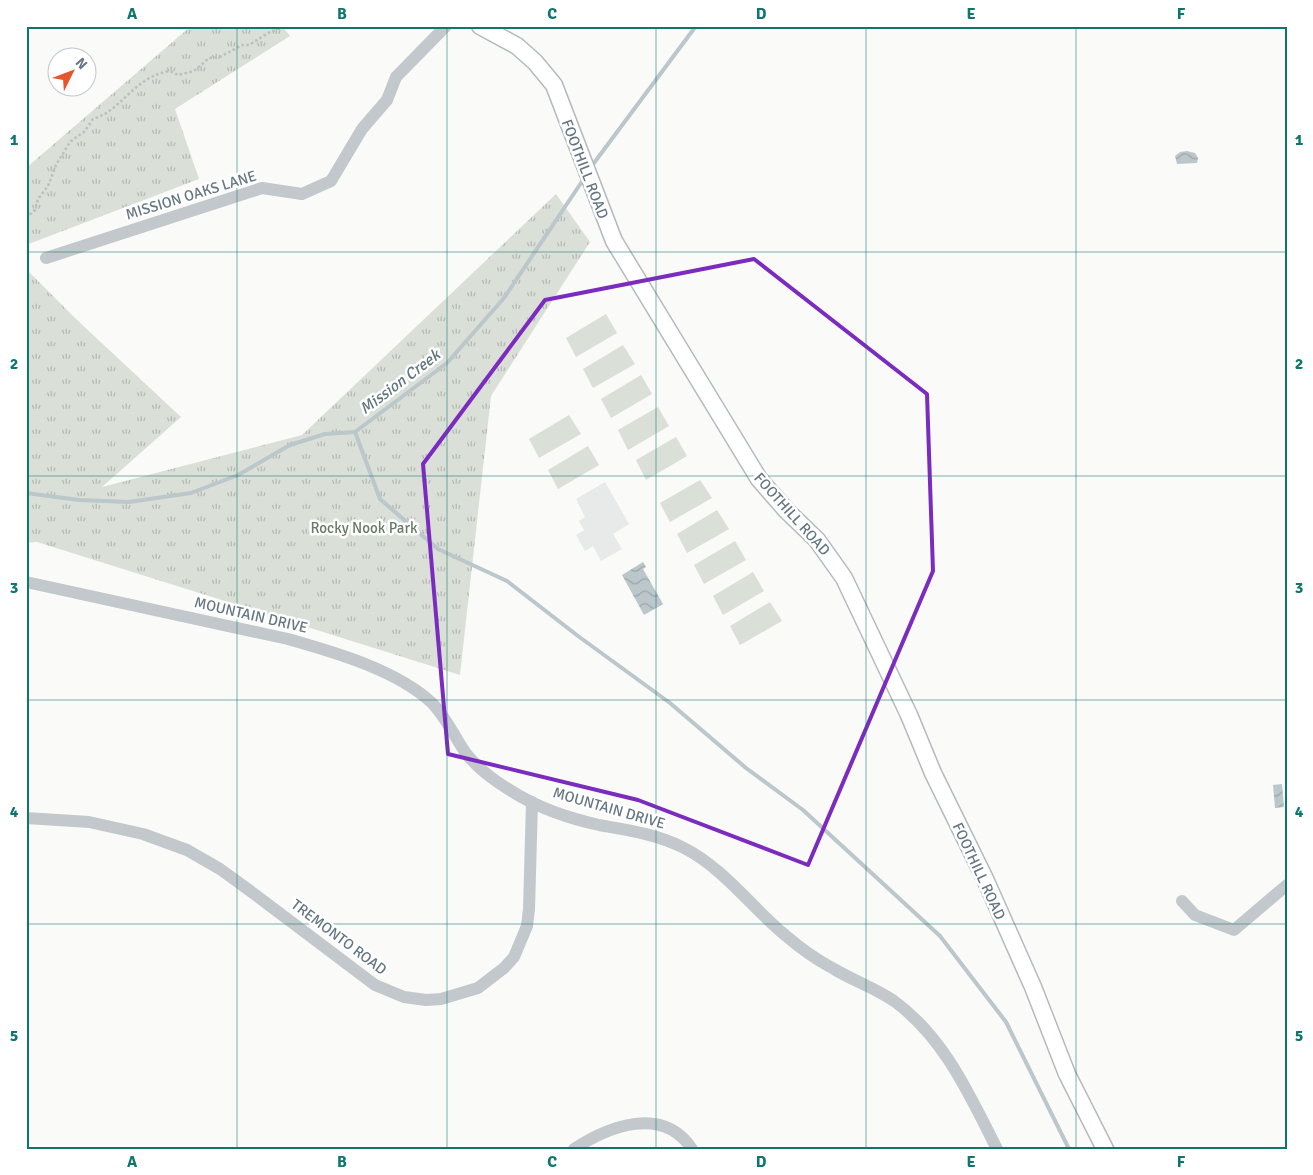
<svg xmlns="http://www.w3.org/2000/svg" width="1313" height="1175" font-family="Signika,sans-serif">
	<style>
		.built { fill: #e8e9e9 }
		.grass { fill: #dadfd7 }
		.park { fill: url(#park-tufts) }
		.water { fill: url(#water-waves) }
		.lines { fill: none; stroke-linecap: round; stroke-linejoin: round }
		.stream { stroke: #bbc7cb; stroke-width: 4 }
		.major-casing { stroke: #b5babe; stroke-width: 19 }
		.path { stroke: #bbbfc2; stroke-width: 2.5; stroke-dasharray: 2.5 2.5; stroke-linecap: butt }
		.minor { stroke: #c3c8cc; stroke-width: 12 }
		.major { stroke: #fff; stroke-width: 16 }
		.marked { fill: none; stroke: #7b2cbf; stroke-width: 4; stroke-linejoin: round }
		.grid { fill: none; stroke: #0f766e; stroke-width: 1; stroke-opacity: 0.55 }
		.labels { text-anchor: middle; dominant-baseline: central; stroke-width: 5; stroke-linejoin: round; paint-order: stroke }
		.street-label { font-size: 15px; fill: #657683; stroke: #fff }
		.park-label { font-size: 15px; fill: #687a64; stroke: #fff }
		.water-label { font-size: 16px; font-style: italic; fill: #60757c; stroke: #fff }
		.neatline { fill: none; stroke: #0f766e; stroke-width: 2 }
		.grid-label { font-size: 16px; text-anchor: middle; font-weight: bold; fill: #0f766e }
	</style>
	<defs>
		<pattern id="park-tufts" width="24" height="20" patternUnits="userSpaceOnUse" patternTransform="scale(1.25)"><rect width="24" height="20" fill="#dadfd7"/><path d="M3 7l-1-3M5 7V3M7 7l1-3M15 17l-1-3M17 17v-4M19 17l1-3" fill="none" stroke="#b4b9b4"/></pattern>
		<pattern id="water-waves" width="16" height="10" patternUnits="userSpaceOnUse" patternTransform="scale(1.25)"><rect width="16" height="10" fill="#bbc7cb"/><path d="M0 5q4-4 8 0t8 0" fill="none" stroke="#9ca6aa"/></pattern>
	</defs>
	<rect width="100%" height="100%" fill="#fafaf8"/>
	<!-- built -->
	<polygon class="built" points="605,482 629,524 613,534 622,549 601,561 593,546 585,551 576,535 584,530 579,521 585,517 576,499"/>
	<!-- grass -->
	<g class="grass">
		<polygon points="606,314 617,333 576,357 566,338"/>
		<polygon points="623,345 635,364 593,388 583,369"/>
		<polygon points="641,375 652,394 611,418 601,399"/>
		<polygon points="658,407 669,426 628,450 618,430"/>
		<polygon points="569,415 581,434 539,458 529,439"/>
		<polygon points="676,437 687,456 646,480 636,460"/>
		<polygon points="588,446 599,465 558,489 548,470"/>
		<polygon points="700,480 712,498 670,522 660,503"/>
		<polygon points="717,510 729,529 687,553 677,534"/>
		<polygon points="735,541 746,560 704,584 694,565"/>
		<polygon points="753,572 764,591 723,615 713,596"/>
		<polygon points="770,602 782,621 740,645 730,626"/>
	</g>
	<!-- park -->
	<g class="park">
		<polygon points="191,26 282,26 290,36 175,109 199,179 26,245 26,168"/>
		<polygon points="556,194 590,242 491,396 460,675 37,542 26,543 26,269 76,319 181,417 102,487 302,435"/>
	</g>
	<!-- water -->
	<g class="water">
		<polygon points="1187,151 1195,153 1198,158 1197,163 1177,164 1175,156 1180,152"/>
		<polygon points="643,562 646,567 643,569 663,604 644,615 622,575"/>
		<polygon points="1282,784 1284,807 1275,808 1273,785"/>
	</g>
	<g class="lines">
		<!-- stream -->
		<g class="stream">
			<polyline points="591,167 696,26"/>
			<polyline points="355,432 380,499 438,549 507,581 578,636 670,703 746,768 803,810 940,936 1006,1022 1069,1149"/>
			<polyline points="26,493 79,500 129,502 191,493 238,475 290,445 325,434 355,432 447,363 504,298 585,177"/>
		</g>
		<defs>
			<polyline id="major" points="480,26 517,46 535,62 554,85 614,241 759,479 786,510 817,540 844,578 909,715 933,773 985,879 1033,987 1067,1074 1105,1149"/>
		</defs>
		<!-- major casing -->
		<use href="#major" class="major-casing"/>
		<!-- path -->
		<path class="path" d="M26 218 35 210 38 199 48 186 56 165 70 142 85 131 93 119C123 110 133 77 170 71L178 75 194 71 209 58 220 57 242 45H249L268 33 286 26"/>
		<!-- minor -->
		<g class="minor">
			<polyline points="46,258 262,188 302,194 331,181 362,129 387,100 396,77 446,26"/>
			<path d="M26 582 288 639C334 652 397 670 432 703 446 717 454 736 465 752 478 770 499 784 518 795 542 809 572 819 599 825 627 830 656 834 682 847 723 867 751 907 785 935 800 948 817 960 834 969 854 981 875 988 894 1001 944 1037 970 1096 997 1149"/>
			<polyline points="26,818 89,822 143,834 187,850 220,869 257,896 375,985 404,997 426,1000 441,999 478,988 504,968 514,957 527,926 529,909 532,802"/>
			<polyline points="1182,901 1195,915 1234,930 1287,885"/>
			<path d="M574 1149C609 1126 663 1105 692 1149"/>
		</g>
		<!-- major -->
		<use href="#major" class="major"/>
	</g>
	<!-- marked area -->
	<path class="marked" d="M754 259 927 394 933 571 808 865 638 800 448 754 423 464 545 300Z"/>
	<!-- grid -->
	<path class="grid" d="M237 26V1149M447 26V1149M656 26V1149M866 26V1149M1076 26V1149M26 252H1287M26 476H1287M26 700H1287M26 924H1287"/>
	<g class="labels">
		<!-- street labels -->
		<g class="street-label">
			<text transform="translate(585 169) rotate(69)">FOOTHILL ROAD</text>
			<text transform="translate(191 195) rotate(-17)">MISSION OAKS LANE</text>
			<text transform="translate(792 514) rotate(48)">FOOTHILL ROAD</text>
			<text transform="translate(251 615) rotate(13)">MOUNTAIN DRIVE</text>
			<text transform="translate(609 808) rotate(16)">MOUNTAIN DRIVE</text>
			<text transform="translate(979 871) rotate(65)">FOOTHILL ROAD</text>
			<text transform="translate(339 937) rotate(37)">TREMONTO ROAD</text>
		</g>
		<!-- park labels -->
		<g class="park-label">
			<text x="364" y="528">Rocky Nook Park</text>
		</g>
		<!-- water labels -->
		<g class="water-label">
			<text transform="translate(400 382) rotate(-37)">Mission Creek</text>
		</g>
	</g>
	<!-- border -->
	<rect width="1313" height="1175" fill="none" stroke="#ffffff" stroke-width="55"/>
	<!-- north arrow -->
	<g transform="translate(72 72) rotate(48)"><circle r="24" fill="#ffffff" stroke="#c1c8cd"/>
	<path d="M0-4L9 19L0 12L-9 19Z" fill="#e4572e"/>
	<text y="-8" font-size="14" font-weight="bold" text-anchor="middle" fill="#657683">N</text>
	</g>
	<rect x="28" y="28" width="1258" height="1120" class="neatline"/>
	<g class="grid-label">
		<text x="132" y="19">A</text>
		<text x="342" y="19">B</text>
		<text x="552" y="19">C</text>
		<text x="761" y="19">D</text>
		<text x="971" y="19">E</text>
		<text x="1181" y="19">F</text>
		<text x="14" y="145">1</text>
		<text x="1299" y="145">1</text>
		<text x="14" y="369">2</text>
		<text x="1299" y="369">2</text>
		<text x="14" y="593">3</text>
		<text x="1299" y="593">3</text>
		<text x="14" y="817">4</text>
		<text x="1299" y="817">4</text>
		<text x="14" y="1041">5</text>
		<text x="1299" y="1041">5</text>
		<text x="132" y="1167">A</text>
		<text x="342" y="1167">B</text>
		<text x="552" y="1167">C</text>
		<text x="761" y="1167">D</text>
		<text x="971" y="1167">E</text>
		<text x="1181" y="1167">F</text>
	</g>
</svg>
